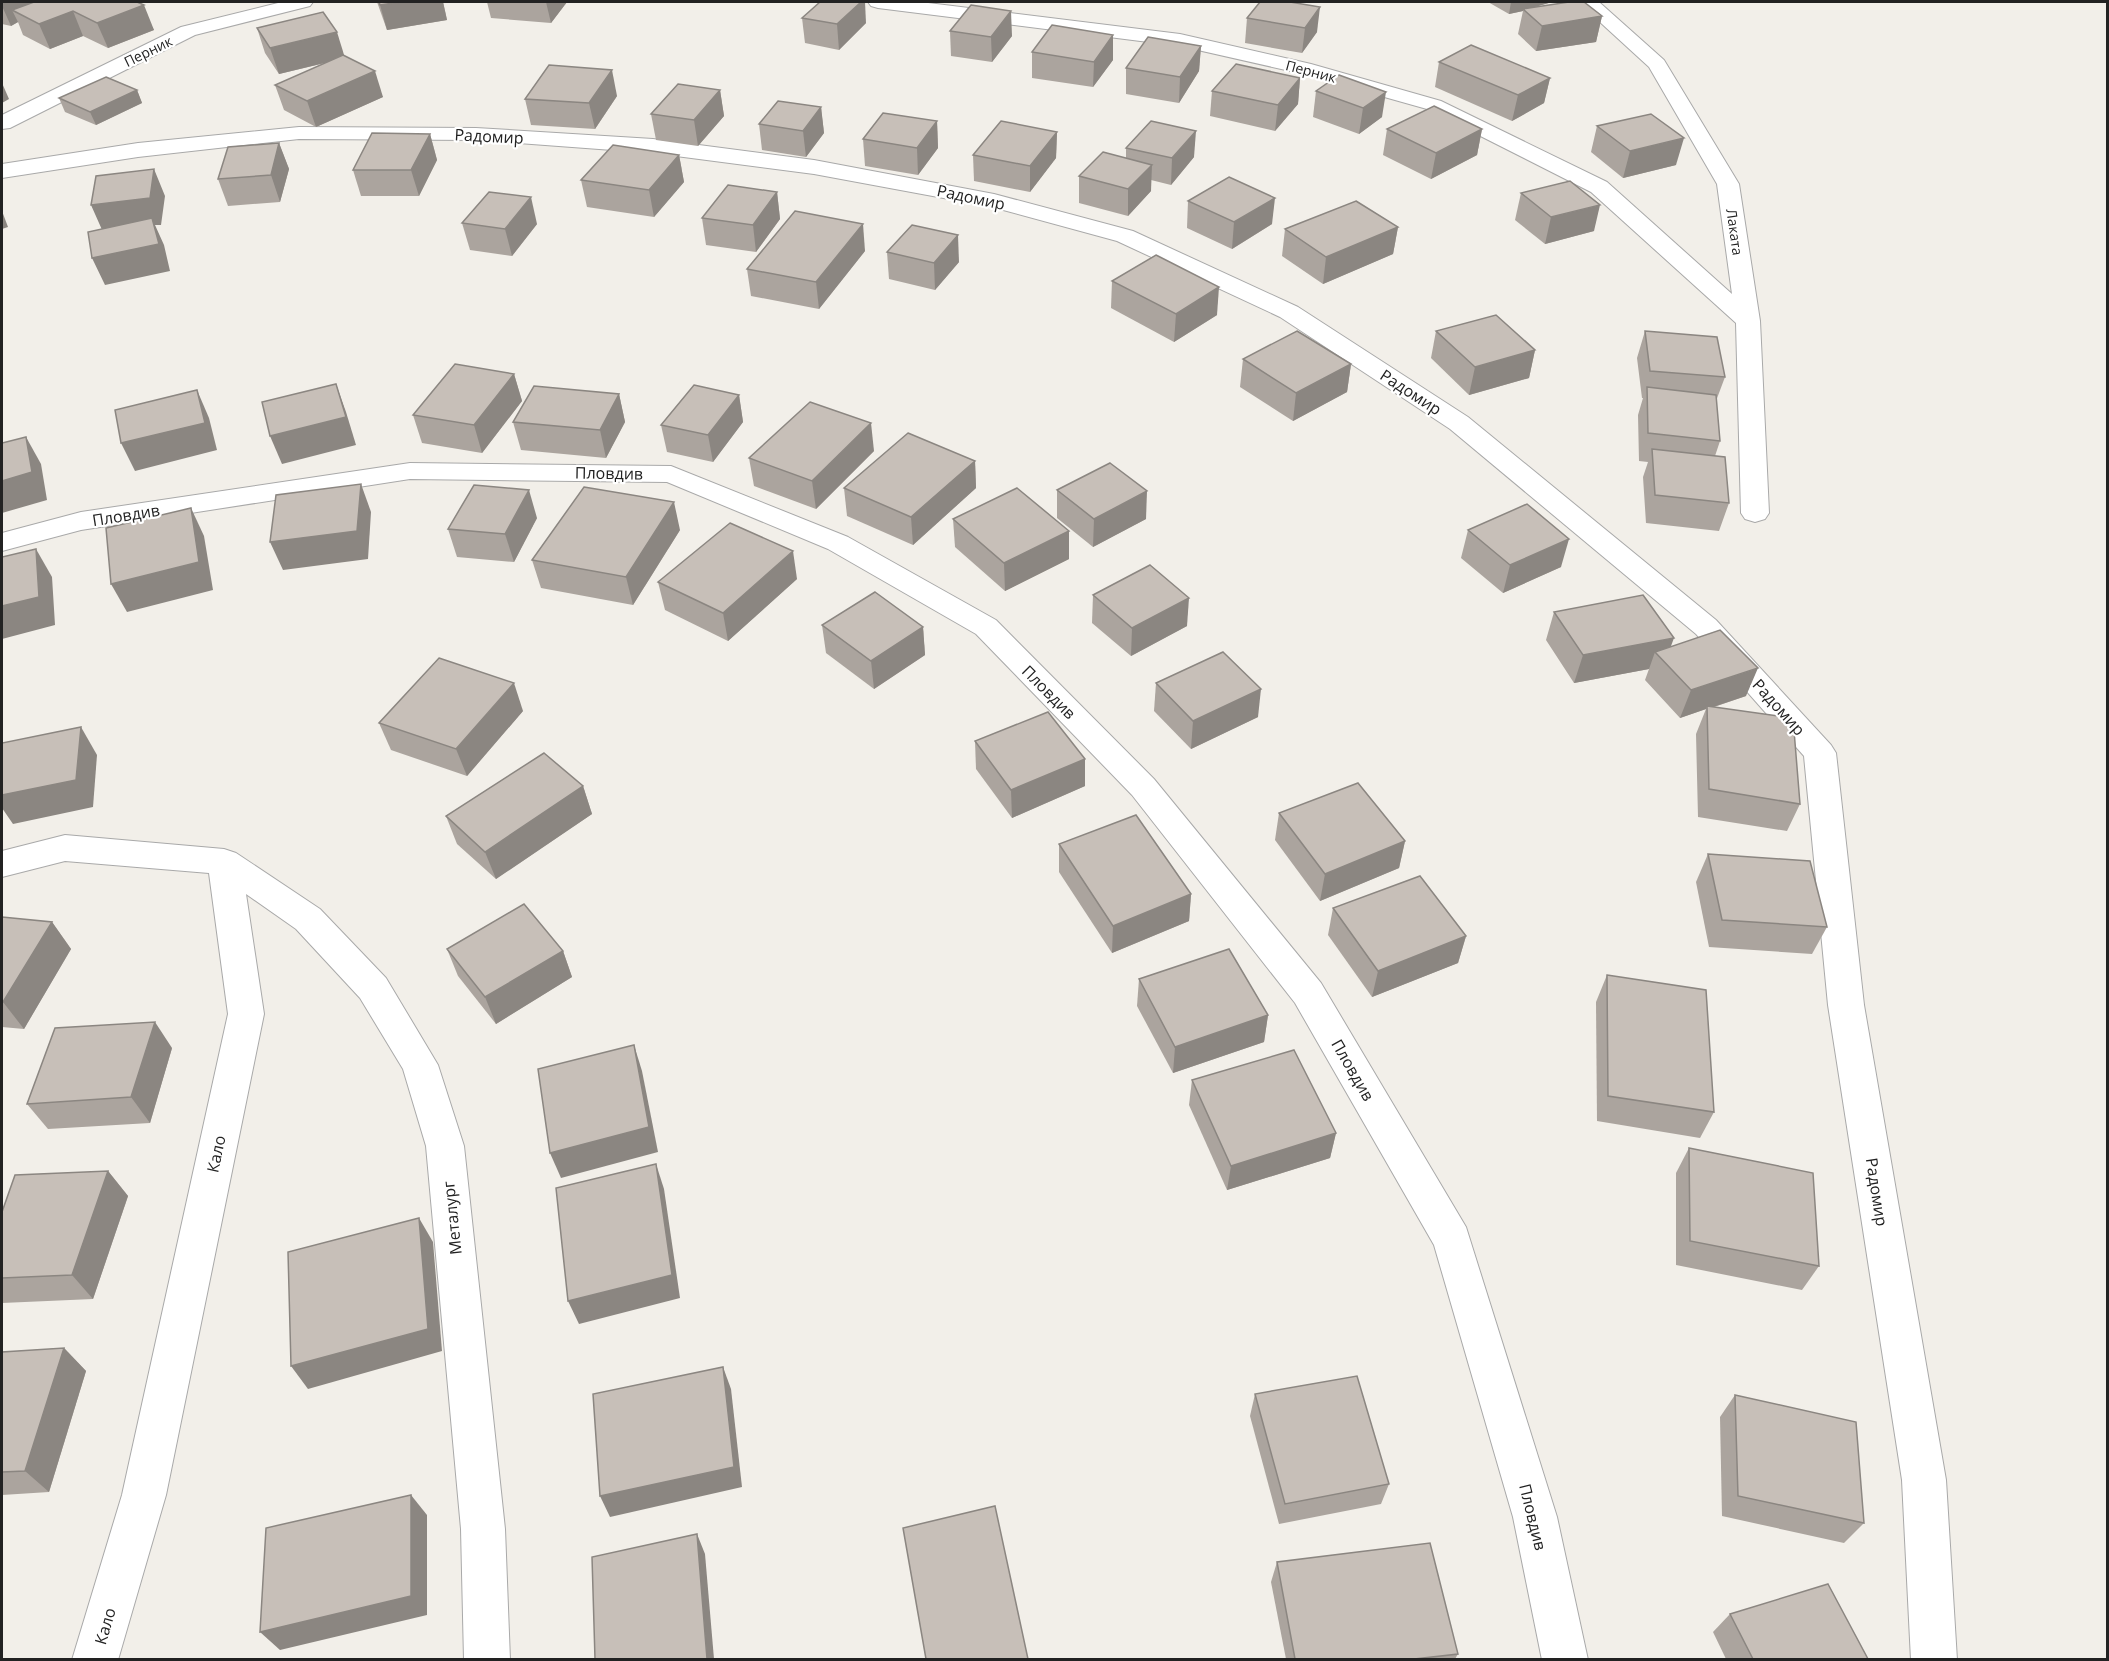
<svg xmlns="http://www.w3.org/2000/svg" width="2109" height="1661" font-family="'Open Sans',sans-serif">
	<style>
		.lines { fill: none; stroke-linecap: round; stroke-linejoin: round }
		.minor-casing { stroke: #a9a9a9; stroke-width: 2 }
		.minor { fill: #fff; fill-rule: evenodd }
		.wall { fill: #aba49e }
		.shaded-wall { fill: #8b8681 }
		.building { fill: #c7bfb8; stroke: #8b8681; stroke-width: 1.5 }
		.labels { text-anchor: middle; dominant-baseline: central; stroke-width: 4.5; stroke-linejoin: round; paint-order: stroke }
		.far-street-label { font-size: 14px; fill: #222; stroke: #fff }
		.street-label { font-size: 16px; fill: #222; stroke: #fff }
	</style>
	<rect width="100%" height="100%" fill="#f2efe9"/>
	<g class="lines">
		<defs>
			<g id="minor">
				<polygon points="282,2 313,2 310,6 195,35 10,128 2,129 2,115 181,27"/>
				<polygon points="868,2 920,2 1180,34 1311,64 1441,101 1607,182 1732,294 1717,184 1649,67 1578,2 1599,2 1664,60 1739,184 1760,321 1769,513 1765,519 1755,522 1745,519 1741,513 1736,323 1591,192 1427,109 1299,73 1180,46 878,8 871,6"/>
				<polygon points="299,127 476,128 653,139 814,160 994,194 1133,231 1298,307 1468,417 1716,620 1831,745 1836,753 1864,1005 1946,1480 1957,1660 1911,1660 1902,1480 1828,1005 1804,756 1696,634 1450,429 1280,317 1117,241 992,207 814,174 653,153 476,140 299,139 138,157 2,178 2,164 138,143"/>
				<polygon points="410,463 671,466 848,537 996,620 1154,779 1321,983 1466,1227 1557,1517 1588,1660 1542,1660 1513,1517 1434,1245 1295,1003 1132,795 976,634 828,549 667,482 410,479 81,530 2,551 2,533 81,512"/>
				<polygon points="65,835 224,849 236,853 320,909 386,978 438,1065 464,1146 505,1529 510,1660 464,1660 461,1529 426,1146 403,1069 360,998 296,929 246,894 264,1014 166,1495 118,1660 72,1660 122,1495 228,1014 209,873 65,861 2,877 2,851"/>
			</g>
		</defs>
		<!-- minor casing -->
		<use href="#minor" class="minor-casing"/>
		<!-- minor -->
		<use href="#minor" class="minor"/>
	</g>
	<!-- wall -->
	<g class="wall">
		<polygon points="2,2 137,2 154,30 108,48 83,36 50,49 23,35 18,22 11,26 2,24"/>
		<polygon points="377,2 443,2 447,20 387,30"/>
		<polygon points="487,2 567,2 551,23 491,18"/>
		<polygon points="1260,2 1317,32 1302,53 1245,43 1247,18"/>
		<polygon points="1488,2 1552,2 1538,6 1602,16 1596,42 1536,51 1518,34 1523,11 1509,14"/>
		<polygon points="802,18 866,23 839,50 805,43"/>
		<polygon points="257,28 345,56 383,97 316,127 284,110 275,85 329,62 279,74 265,53"/>
		<polygon points="950,31 1012,36 992,62 951,56"/>
		<polygon points="1201,46 1199,71 1179,103 1126,94 1126,68"/>
		<polygon points="1032,52 1113,60 1093,87 1032,78"/>
		<polygon points="1439,62 1550,78 1544,103 1512,121 1435,87"/>
		<polygon points="1339,75 1382,117 1359,134 1313,117 1316,91"/>
		<polygon points="1300,78 1298,104 1275,131 1210,116 1212,91"/>
		<polygon points="137,90 142,103 96,125 65,112 59,98"/>
		<polygon points="720,90 724,116 698,146 656,140 651,114"/>
		<polygon points="617,96 595,129 531,125 525,99"/>
		<polygon points="821,107 824,133 806,157 762,150 759,124"/>
		<polygon points="937,121 938,148 918,175 865,166 863,139"/>
		<polygon points="1597,126 1676,165 1623,178 1591,152"/>
		<polygon points="1387,129 1482,129 1477,155 1431,179 1383,155"/>
		<polygon points="1057,132 1056,158 1030,192 974,181 973,155"/>
		<polygon points="430,134 437,160 419,196 361,196 353,170"/>
		<polygon points="279,143 289,169 280,202 228,206 218,179"/>
		<polygon points="1126,148 1194,157 1171,185 1151,180 1151,191 1128,216 1079,203 1079,176 1126,158"/>
		<polygon points="679,155 684,182 654,217 587,207 581,180"/>
		<polygon points="777,192 780,219 756,252 706,245 702,218"/>
		<polygon points="1521,193 1594,231 1545,244 1515,220"/>
		<polygon points="1188,201 1272,224 1232,249 1187,228"/>
		<polygon points="462,223 537,224 512,256 470,250"/>
		<polygon points="1398,227 1393,254 1323,284 1282,256 1285,229"/>
		<polygon points="865,251 819,309 751,296 747,269"/>
		<polygon points="887,252 959,262 935,290 889,279"/>
		<polygon points="1112,281 1217,315 1174,342 1111,308"/>
		<polygon points="1436,331 1535,350 1529,378 1469,395 1431,358"/>
		<polygon points="1645,331 1725,377 1716,401 1720,441 1715,456 1729,503 1719,531 1646,523 1643,477 1648,462 1639,461 1638,415 1643,398 1642,398 1637,358"/>
		<polygon points="1243,359 1351,364 1347,392 1293,421 1240,387"/>
		<polygon points="514,374 522,401 482,453 422,443 413,415"/>
		<polygon points="619,394 625,422 606,458 521,450 513,422"/>
		<polygon points="739,395 743,422 713,462 667,452 661,425"/>
		<polygon points="874,451 816,509 754,486 749,458"/>
		<polygon points="975,461 976,488 913,545 847,516 844,488"/>
		<polygon points="1057,490 1146,519 1093,547 1057,518"/>
		<polygon points="537,518 514,562 457,557 448,529"/>
		<polygon points="953,519 1069,559 1005,591 955,547"/>
		<polygon points="680,530 633,605 541,588 532,560"/>
		<polygon points="1468,530 1561,567 1503,593 1461,558"/>
		<polygon points="797,579 728,641 665,610 658,582"/>
		<polygon points="1093,595 1187,626 1131,656 1092,623"/>
		<polygon points="1554,612 1670,647 1746,696 1714,707 1800,804 1787,831 1698,817 1696,734 1706,709 1680,718 1645,680 1649,669 1574,683 1546,640"/>
		<polygon points="822,625 923,627 925,655 874,689 826,653"/>
		<polygon points="1156,683 1258,717 1191,749 1154,711"/>
		<polygon points="523,711 467,776 391,750 379,723"/>
		<polygon points="975,741 1085,759 1085,786 1012,818 976,769"/>
		<polygon points="583,786 592,814 496,879 457,844 446,816"/>
		<polygon points="1279,813 1405,841 1399,868 1320,901 1275,840"/>
		<polygon points="1059,844 1191,894 1189,921 1112,953 1059,872"/>
		<polygon points="1708,854 1827,927 1812,954 1709,947 1696,882"/>
		<polygon points="1333,908 1466,936 1458,963 1372,997 1328,935"/>
		<polygon points="2,917 52,922 71,949 24,1029 2,1027"/>
		<polygon points="447,949 563,951 572,977 496,1024 458,976"/>
		<polygon points="1607,975 1714,1112 1700,1138 1597,1121 1596,1002"/>
		<polygon points="1139,979 1268,1015 1264,1042 1173,1073 1137,1006"/>
		<polygon points="172,1048 150,1123 48,1129 27,1104"/>
		<polygon points="1192,1080 1336,1133 1330,1158 1227,1190 1189,1105"/>
		<polygon points="1689,1148 1819,1266 1802,1290 1676,1265 1676,1173"/>
		<polygon points="108,1171 128,1196 93,1299 2,1303 2,1212"/>
		<polygon points="64,1348 86,1371 49,1492 2,1495 2,1352"/>
		<polygon points="1255,1394 1389,1484 1381,1504 1279,1524 1250,1416"/>
		<polygon points="1735,1395 1864,1523 1844,1543 1722,1516 1720,1417"/>
		<polygon points="1277,1562 1458,1654 1455,1659 1286,1659 1271,1582"/>
		<polygon points="1730,1614 1868,1659 1726,1659 1713,1632"/>
	</g>
	<!-- shaded-wall -->
	<g class="shaded-wall">
		<polygon points="2,2 48,2 12,10 18,22 11,26 2,6"/>
		<polygon points="400,2 443,2 447,20 387,30 380,5"/>
		<polygon points="546,2 567,2 551,23"/>
		<polygon points="861,2 865,2 866,23 839,50 837,24"/>
		<polygon points="1511,2 1552,2 1525,10 1523,9 1523,11 1509,14"/>
		<polygon points="144,5 154,30 108,48 97,23"/>
		<polygon points="1320,7 1317,32 1302,53 1305,28"/>
		<polygon points="73,11 83,36 50,49 39,24"/>
		<polygon points="1011,11 1012,36 992,62 991,37"/>
		<polygon points="1602,16 1596,42 1536,51 1542,26"/>
		<polygon points="337,32 345,58 279,74 270,48"/>
		<polygon points="1113,35 1113,60 1093,87 1094,62"/>
		<polygon points="1201,46 1199,71 1179,103 1180,77"/>
		<polygon points="612,70 617,96 595,129 589,103"/>
		<polygon points="375,71 383,97 316,127 307,101"/>
		<polygon points="1300,78 1298,104 1275,131 1278,105"/>
		<polygon points="1550,78 1544,103 1512,121 1518,95"/>
		<polygon points="2,83 9,99 2,103"/>
		<polygon points="137,90 142,103 96,125 90,112"/>
		<polygon points="720,90 724,116 698,146 694,120"/>
		<polygon points="1386,92 1382,117 1359,134 1363,108"/>
		<polygon points="821,107 824,133 806,157 803,131"/>
		<polygon points="937,121 938,148 918,175 917,148"/>
		<polygon points="1482,129 1477,155 1431,179 1436,153"/>
		<polygon points="1196,131 1194,157 1171,185 1172,158"/>
		<polygon points="1057,132 1056,158 1030,192 1030,166"/>
		<polygon points="430,134 437,160 419,196 411,170"/>
		<polygon points="1684,138 1676,165 1623,178 1630,151"/>
		<polygon points="279,143 289,169 280,202 271,175"/>
		<polygon points="679,155 684,182 654,217 649,190"/>
		<polygon points="1152,165 1151,191 1128,216 1128,189"/>
		<polygon points="154,169 165,196 161,225 155,225 164,245 170,271 105,285 92,258 103,232 91,205"/>
		<polygon points="777,192 780,219 756,252 753,225"/>
		<polygon points="531,197 537,224 512,256 505,229"/>
		<polygon points="1275,198 1272,224 1232,249 1234,222"/>
		<polygon points="1600,205 1594,231 1545,244 1551,217"/>
		<polygon points="2,211 8,227 2,229"/>
		<polygon points="863,224 865,251 819,309 816,282"/>
		<polygon points="1398,227 1393,254 1323,284 1326,257"/>
		<polygon points="958,235 959,262 935,290 934,263"/>
		<polygon points="1219,287 1217,315 1174,342 1176,314"/>
		<polygon points="1535,350 1529,378 1469,395 1475,367"/>
		<polygon points="1351,364 1347,392 1293,421 1296,393"/>
		<polygon points="514,374 522,401 482,453 474,425"/>
		<polygon points="336,384 346,412 356,445 282,464 270,436"/>
		<polygon points="197,390 209,418 217,450 135,471 121,443"/>
		<polygon points="619,394 625,422 606,458 600,430"/>
		<polygon points="739,395 743,422 713,462 708,435"/>
		<polygon points="871,423 874,451 816,509 812,481"/>
		<polygon points="26,437 41,464 47,500 2,513 2,481"/>
		<polygon points="975,461 976,488 913,545 911,517"/>
		<polygon points="361,484 371,512 368,559 283,570 270,542"/>
		<polygon points="529,490 537,518 514,562 505,534"/>
		<polygon points="1147,491 1146,519 1093,547 1094,519"/>
		<polygon points="674,502 680,530 633,605 626,577"/>
		<polygon points="191,508 204,536 213,590 127,612 111,584"/>
		<polygon points="1069,531 1069,559 1005,591 1004,563"/>
		<polygon points="1569,539 1561,567 1503,593 1510,565"/>
		<polygon points="36,549 52,577 55,625 2,639 2,606"/>
		<polygon points="793,551 797,579 728,641 723,613"/>
		<polygon points="1189,598 1187,626 1131,656 1132,628"/>
		<polygon points="923,627 925,655 874,689 871,661"/>
		<polygon points="1674,638 1665,662 1655,652 1649,669 1574,683 1583,655"/>
		<polygon points="1758,668 1746,696 1707,709 1707,706 1706,709 1680,718 1691,690"/>
		<polygon points="514,683 523,711 467,776 456,749"/>
		<polygon points="1261,689 1258,717 1191,749 1193,721"/>
		<polygon points="81,727 97,755 93,807 13,824 2,808 2,795"/>
		<polygon points="1085,759 1085,786 1012,818 1011,790"/>
		<polygon points="583,786 592,814 496,879 485,852"/>
		<polygon points="1405,841 1399,868 1320,901 1325,874"/>
		<polygon points="1191,894 1189,921 1112,953 1113,926"/>
		<polygon points="52,922 71,949 24,1029 3,1002"/>
		<polygon points="1466,936 1458,963 1372,997 1378,971"/>
		<polygon points="563,951 572,977 496,1024 485,997"/>
		<polygon points="1268,1015 1264,1042 1173,1073 1175,1047"/>
		<polygon points="155,1022 172,1048 150,1123 131,1097"/>
		<polygon points="634,1045 642,1071 658,1152 561,1178 550,1153"/>
		<polygon points="1336,1133 1330,1158 1227,1190 1231,1166"/>
		<polygon points="656,1164 664,1189 680,1298 579,1324 568,1301"/>
		<polygon points="108,1171 128,1196 93,1299 72,1275"/>
		<polygon points="419,1218 433,1242 442,1351 308,1389 291,1366"/>
		<polygon points="64,1348 86,1371 49,1492 25,1471"/>
		<polygon points="723,1367 731,1389 742,1487 610,1517 600,1496"/>
		<polygon points="411,1495 427,1515 427,1615 280,1650 260,1632"/>
		<polygon points="697,1534 705,1554 714,1659 707,1659"/>
	</g>
	<!-- building -->
	<g class="building">
		<polygon points="34,2 137,2 144,5 97,23 73,11 39,24 12,10"/>
		<polygon points="379,2 400,2 380,5"/>
		<polygon points="820,2 861,2 837,24 802,18"/>
		<polygon points="1260,2 1290,2 1320,7 1305,28 1247,18"/>
		<polygon points="1569,2 1584,2 1602,16 1542,26 1523,9"/>
		<polygon points="971,5 1011,11 991,37 950,31"/>
		<polygon points="323,12 337,32 270,48 257,28"/>
		<polygon points="1052,25 1113,35 1094,62 1032,52"/>
		<polygon points="1148,37 1201,46 1180,77 1126,68"/>
		<polygon points="1471,45 1550,78 1518,95 1439,62"/>
		<polygon points="343,55 375,71 307,101 275,85"/>
		<polygon points="1236,64 1300,78 1278,105 1212,91"/>
		<polygon points="549,65 612,70 589,103 525,99"/>
		<polygon points="1339,75 1386,92 1363,108 1316,91"/>
		<polygon points="106,77 137,90 90,112 59,98"/>
		<polygon points="678,84 720,90 694,120 651,114"/>
		<polygon points="778,101 821,107 803,131 759,124"/>
		<polygon points="1434,106 1482,129 1436,153 1387,129"/>
		<polygon points="883,113 937,121 917,148 863,139"/>
		<polygon points="1651,114 1684,138 1630,151 1597,126"/>
		<polygon points="1001,121 1057,132 1030,166 973,155"/>
		<polygon points="1151,121 1196,131 1172,158 1126,148"/>
		<polygon points="372,133 430,134 411,170 353,170"/>
		<polygon points="279,143 271,175 218,179 228,147"/>
		<polygon points="613,145 679,155 649,190 581,180"/>
		<polygon points="1103,152 1152,165 1128,189 1079,176"/>
		<polygon points="154,169 150,198 91,205 96,176"/>
		<polygon points="1229,177 1275,198 1234,222 1188,201"/>
		<polygon points="1570,181 1600,205 1551,217 1521,193"/>
		<polygon points="728,185 777,192 753,225 702,218"/>
		<polygon points="489,192 531,197 505,229 462,223"/>
		<polygon points="1356,201 1398,227 1326,257 1285,229"/>
		<polygon points="795,211 863,224 816,282 747,269"/>
		<polygon points="152,218 159,244 92,258 88,232"/>
		<polygon points="912,225 958,235 934,263 887,252"/>
		<polygon points="1156,255 1219,287 1176,314 1112,281"/>
		<polygon points="1496,315 1535,350 1475,367 1436,331"/>
		<polygon points="1297,331 1351,364 1296,393 1243,359"/>
		<polygon points="1645,331 1717,337 1725,377 1650,371"/>
		<polygon points="455,364 514,374 474,425 413,415"/>
		<polygon points="336,384 346,417 270,436 262,402"/>
		<polygon points="694,385 739,395 708,435 661,425"/>
		<polygon points="534,386 619,394 600,430 513,422"/>
		<polygon points="1647,387 1716,395 1720,441 1648,433"/>
		<polygon points="197,390 205,423 121,443 115,410"/>
		<polygon points="810,402 871,423 812,481 749,458"/>
		<polygon points="908,433 975,461 911,517 844,488"/>
		<polygon points="26,437 32,472 2,481 2,443"/>
		<polygon points="1652,449 1725,457 1729,503 1655,495"/>
		<polygon points="1110,463 1147,491 1094,519 1057,490"/>
		<polygon points="361,484 357,531 270,542 276,495"/>
		<polygon points="474,485 529,490 505,534 448,529"/>
		<polygon points="584,487 674,502 626,577 532,560"/>
		<polygon points="1017,488 1069,531 1004,563 953,519"/>
		<polygon points="1527,504 1569,539 1510,565 1468,530"/>
		<polygon points="191,508 199,562 111,584 106,528"/>
		<polygon points="730,523 793,551 723,613 658,582"/>
		<polygon points="36,549 39,597 2,606 2,557"/>
		<polygon points="1150,565 1189,598 1132,628 1093,595"/>
		<polygon points="875,592 923,627 871,661 822,625"/>
		<polygon points="1643,595 1674,638 1583,655 1554,612"/>
		<polygon points="1720,630 1758,668 1691,690 1655,652"/>
		<polygon points="1223,652 1261,689 1193,721 1156,683"/>
		<polygon points="439,658 514,683 456,749 379,723"/>
		<polygon points="1707,706 1793,718 1800,804 1709,789"/>
		<polygon points="1048,712 1085,759 1011,790 975,741"/>
		<polygon points="81,727 76,780 2,795 2,743"/>
		<polygon points="544,753 583,786 485,852 446,816"/>
		<polygon points="1358,783 1405,841 1325,874 1279,813"/>
		<polygon points="1136,815 1191,894 1113,926 1059,844"/>
		<polygon points="1708,854 1810,861 1827,927 1722,920"/>
		<polygon points="1420,876 1466,936 1378,971 1333,908"/>
		<polygon points="524,904 563,951 485,997 447,949"/>
		<polygon points="2,917 52,922 3,1002 2,1002"/>
		<polygon points="1229,949 1268,1015 1175,1047 1139,979"/>
		<polygon points="1607,975 1706,990 1714,1112 1608,1096"/>
		<polygon points="155,1022 131,1097 27,1104 55,1028"/>
		<polygon points="634,1045 649,1127 550,1153 538,1069"/>
		<polygon points="1294,1050 1336,1133 1231,1166 1192,1080"/>
		<polygon points="1689,1148 1813,1173 1819,1266 1690,1241"/>
		<polygon points="656,1164 672,1275 568,1301 556,1188"/>
		<polygon points="108,1171 72,1275 2,1278 2,1212 15,1175"/>
		<polygon points="419,1218 428,1329 291,1366 288,1252"/>
		<polygon points="64,1348 25,1471 2,1472 2,1352"/>
		<polygon points="723,1367 734,1467 600,1496 593,1394"/>
		<polygon points="1357,1376 1389,1484 1285,1504 1255,1394"/>
		<polygon points="1735,1395 1856,1422 1864,1523 1738,1496"/>
		<polygon points="411,1495 411,1596 260,1632 266,1528"/>
		<polygon points="995,1506 1028,1659 926,1659 903,1528"/>
		<polygon points="697,1534 707,1659 595,1659 592,1557"/>
		<polygon points="1430,1543 1458,1654 1414,1659 1295,1659 1277,1562"/>
		<polygon points="1828,1584 1868,1659 1753,1659 1730,1614"/>
	</g>
	<g class="labels">
		<!-- far-street labels -->
		<g class="far-street-label">
			<text transform="translate(148 51) rotate(-26)">Перник</text>
			<text transform="translate(1311 71) rotate(15)">Перник</text>
			<text transform="translate(1735 232) rotate(82)">Лаката</text>
		</g>
		<!-- street labels -->
		<g class="street-label">
			<text transform="translate(489 136) rotate(3)">Радомир</text>
			<text transform="translate(971 197) rotate(12)">Радомир</text>
			<text transform="translate(1411 392) rotate(33)">Радомир</text>
			<text transform="translate(609 473) rotate(1)">Пловдив</text>
			<text transform="translate(126 515) rotate(-9)">Пловдив</text>
			<text transform="translate(1049 692) rotate(45)">Пловдив</text>
			<text transform="translate(1779 707) rotate(48)">Радомир</text>
			<text transform="translate(1353 1070) rotate(60)">Пловдив</text>
			<text transform="translate(216 1154) rotate(-78)">Кало</text>
			<text transform="translate(1877 1192) rotate(81)">Радомир</text>
			<text transform="translate(452 1218) rotate(-96)">Металург</text>
			<text transform="translate(1533 1517) rotate(76)">Пловдив</text>
			<text transform="translate(105 1626) rotate(-74)">Кало</text>
		</g>
	</g>
	<!-- border -->
	<rect width="2109" height="1661" fill="none" stroke="#222222" stroke-width="6"/>
</svg>
